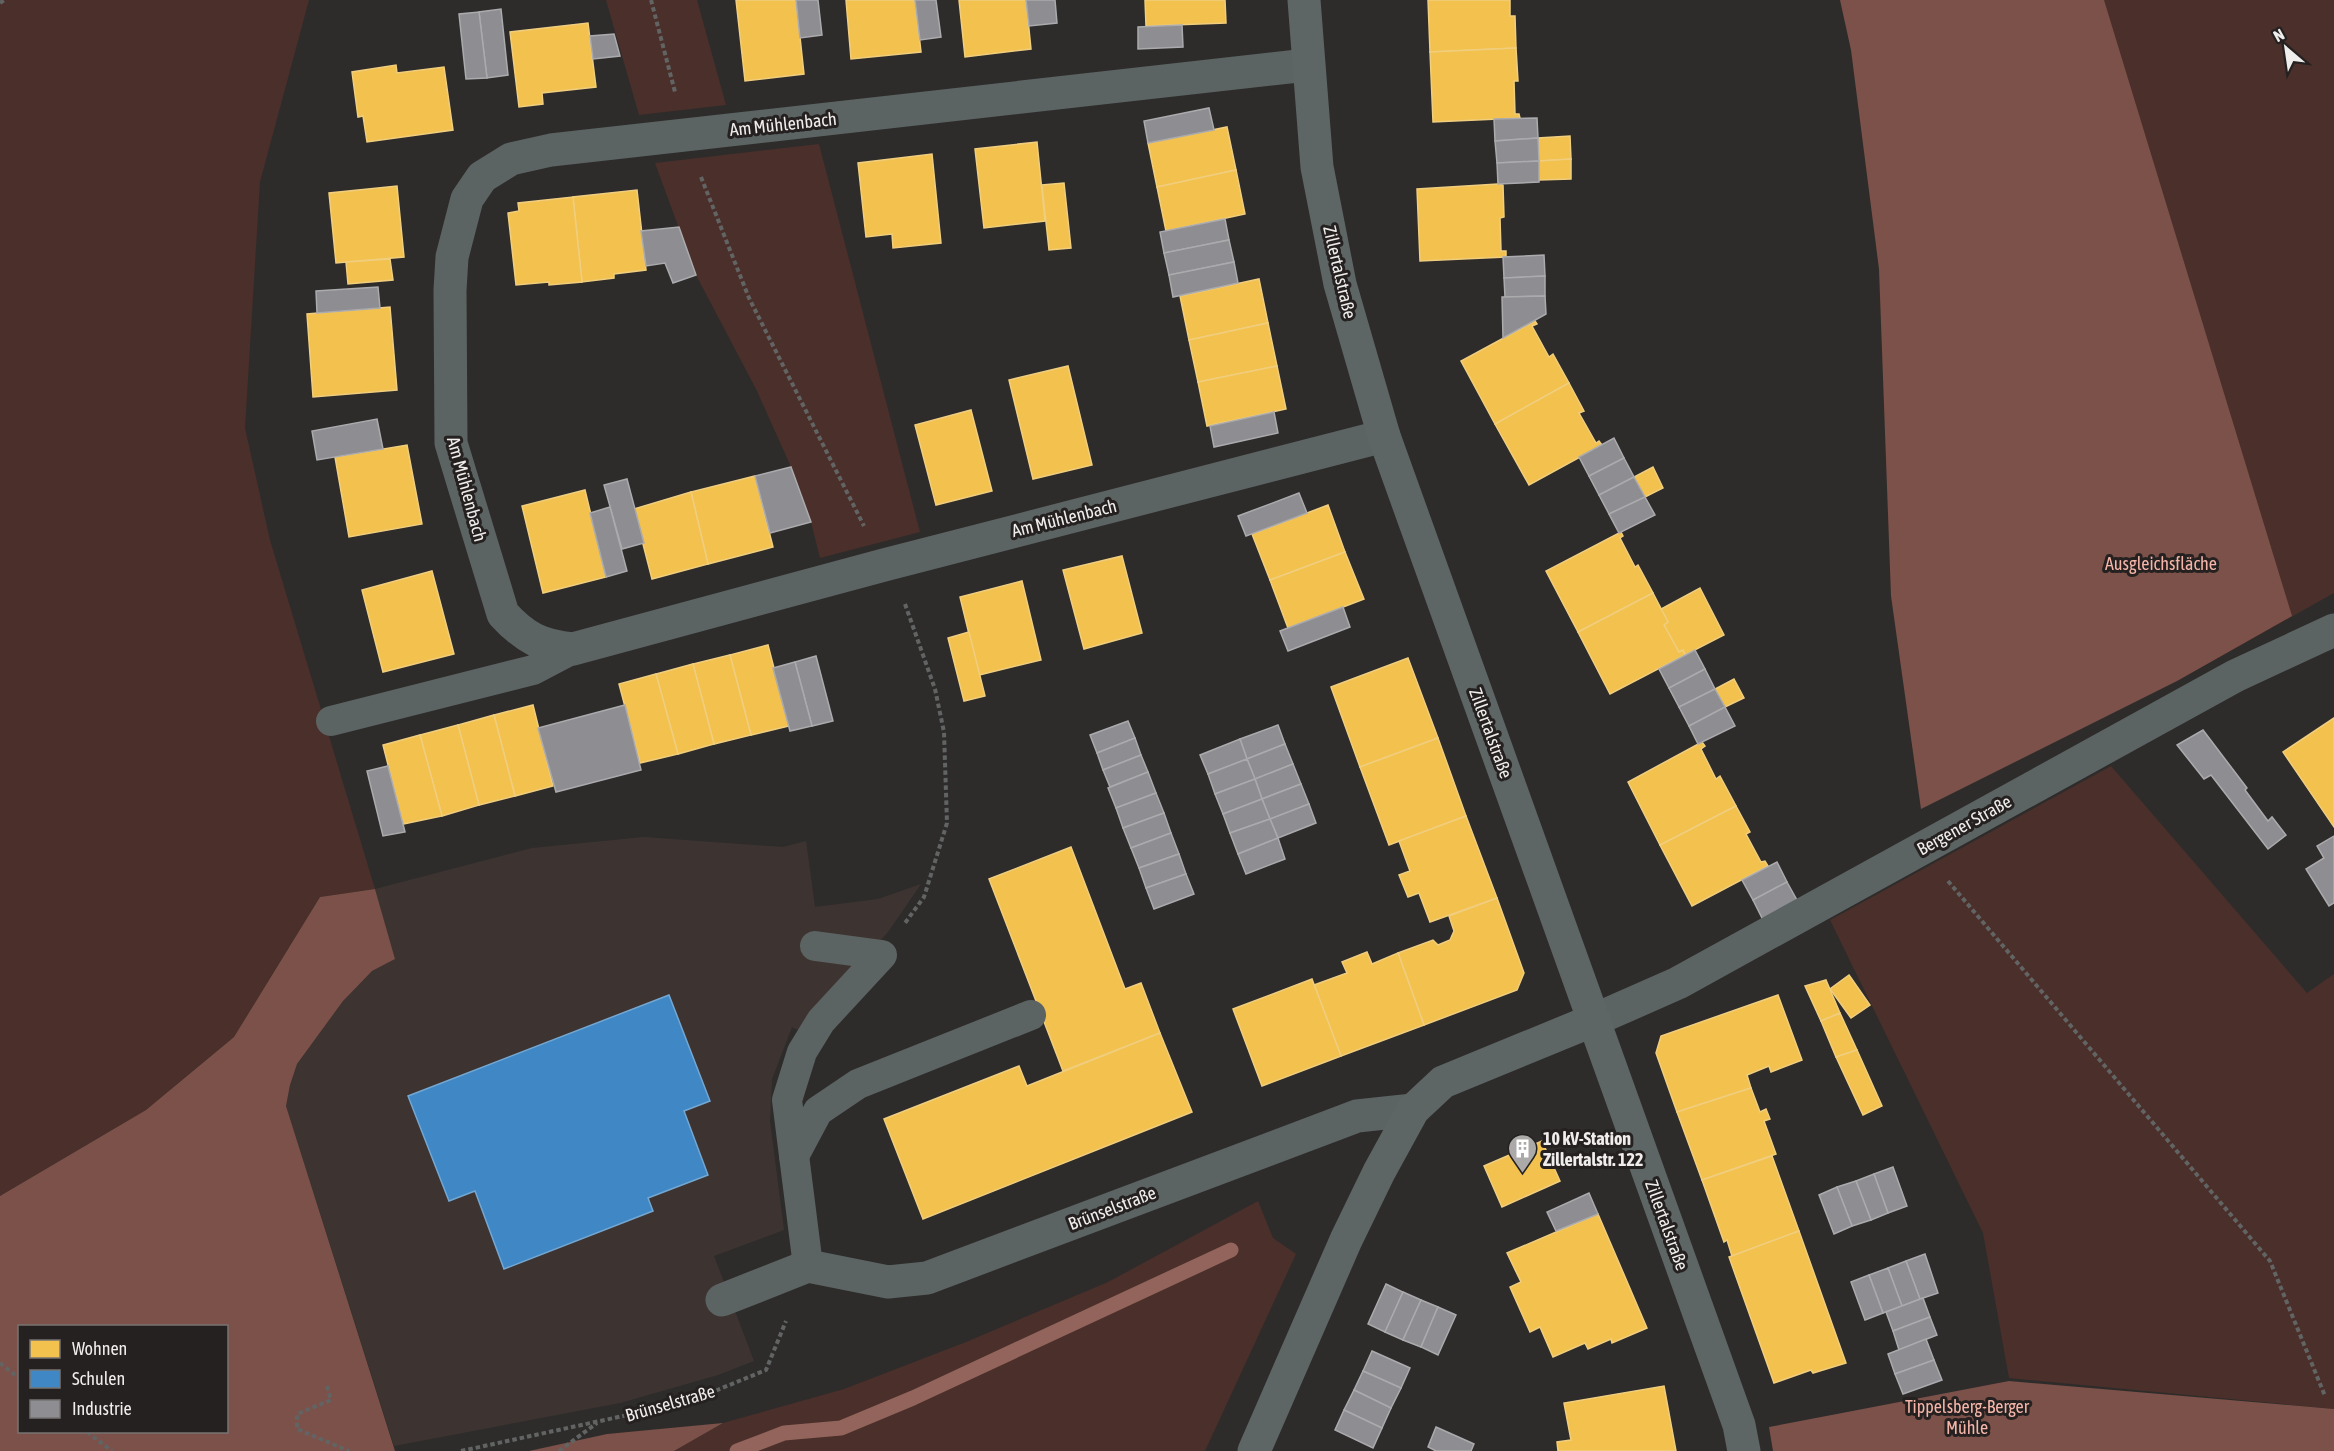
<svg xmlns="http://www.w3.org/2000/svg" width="2334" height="1451" font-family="'Asap Condensed',sans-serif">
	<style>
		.built { fill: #3d3432 }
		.green { fill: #4a2f2a }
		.forest { fill: #7c5149; fill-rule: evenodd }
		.homes { fill: #f2c14e; stroke: #f1ce7e; stroke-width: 1.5 }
		.schools { fill: #3f88c5; stroke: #74a7d1; stroke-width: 1.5 }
		.industry { fill: #8d8d92; stroke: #abaaad; stroke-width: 1.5 }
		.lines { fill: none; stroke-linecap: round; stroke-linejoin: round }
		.stream { stroke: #92645b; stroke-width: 15 }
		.path { stroke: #626464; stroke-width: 4; stroke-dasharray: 4.5 3; stroke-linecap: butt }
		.lane { stroke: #5c6463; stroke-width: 30 }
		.street { stroke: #5c6463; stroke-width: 33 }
		.secondary { stroke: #5d6665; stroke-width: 33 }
		.labels { text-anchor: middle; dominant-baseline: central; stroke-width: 6; stroke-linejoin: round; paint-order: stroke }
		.street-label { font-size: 18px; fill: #f0eeed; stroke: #252120 }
		.park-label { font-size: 18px; fill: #f5b5a9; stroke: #252120 }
		.poi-label { font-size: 18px; font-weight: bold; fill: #f0eeed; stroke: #252120; text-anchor: start }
	</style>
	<rect width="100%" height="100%" fill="#2d2c2b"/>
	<!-- built -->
	<polygon class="built" points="644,837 783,847 806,841 815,907 878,899 921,884 888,932 800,1031 792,1027 772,1079 770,1121 784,1230 714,1256 754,1361 718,1375 620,1403 394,1446 286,1106 290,1085 297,1064 343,1001 356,986 372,971 395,959 375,889 532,848"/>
	<!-- green -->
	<g class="green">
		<polygon points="0,0 309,0 260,182 245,428 270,540 375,889 320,897 234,1037 146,1110 0,1196"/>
		<polygon points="606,0 697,0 726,105 639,115"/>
		<polygon points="2000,0 2334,0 2334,593 2177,681"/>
		<polygon points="819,144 920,532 820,558 811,522 791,467 757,391 696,275 655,163"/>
		<polygon points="2111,766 2307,993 2334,974 2334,1409 2009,1378 1983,1233 1830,920"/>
		<polygon points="1258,1201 1273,1238 1296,1254 1205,1451 674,1451 723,1423 844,1389 966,1342 1108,1282"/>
	</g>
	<!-- forest -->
	<g class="forest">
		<polygon points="1840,0 2104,0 2292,616 2177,681 1921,809 1891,596 1879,269 1851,50"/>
		<path d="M375 889 395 959 372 971 343 1001 297 1064 290 1085 286 1106 395 1451H0V1196L146 1110 234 1037 320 897ZM20 1326H226V1432H20Z"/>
		<polygon points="2009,1381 2334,1409 2334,1451 1773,1451 1769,1427"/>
		<polygon points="723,1423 674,1451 529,1451 607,1434"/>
	</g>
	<!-- homes -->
	<g class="homes">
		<polygon points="736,0 796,0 804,74 745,81"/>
		<polygon points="846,0 915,0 921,52 851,59"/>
		<polygon points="959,0 1026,0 1031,49 965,57"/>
		<polygon points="1145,0 1225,0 1226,23 1146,26"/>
		<polygon points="1428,0 1510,0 1510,16 1515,16 1516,48 1430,52"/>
		<polygon points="588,23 596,87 542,93 543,104 519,107 510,32"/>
		<polygon points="1516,48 1518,81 1514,81 1515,114 1519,114 1520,118 1433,122 1430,52"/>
		<polygon points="396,65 397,73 444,67 453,130 367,142 363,116 358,117 352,72"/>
		<polygon points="1227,127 1236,170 1157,187 1148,143"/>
		<polygon points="1570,136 1571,159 1539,161 1538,138"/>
		<polygon points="1037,142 1045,221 984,228 975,149"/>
		<polygon points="932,154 941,243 893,248 892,234 866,237 858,163"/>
		<polygon points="1571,159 1571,179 1539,180 1539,161"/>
		<polygon points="1236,170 1245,214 1166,231 1157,187"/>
		<polygon points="1064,183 1071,248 1049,250 1042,185"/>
		<polygon points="1498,184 1503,185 1504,217 1500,218 1501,251 1506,251 1506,257 1420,261 1417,189"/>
		<polygon points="397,186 404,257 336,263 329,193"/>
		<polygon points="637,190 646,270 614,274 614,278 582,282 573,197"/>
		<polygon points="573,197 582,282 549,285 549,282 516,285 508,213 519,211 518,203"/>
		<polygon points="390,259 393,280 348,284 346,262"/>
		<polygon points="1259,279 1268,323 1189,340 1180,296"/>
		<polygon points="390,307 397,390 313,397 307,314"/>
		<polygon points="1535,321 1537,324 1532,326 1549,357 1553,354 1569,383 1495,424 1461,361"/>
		<polygon points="1268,323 1277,366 1198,382 1189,340"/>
		<polygon points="1068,366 1092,465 1033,479 1009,380"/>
		<polygon points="1277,366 1286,409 1207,426 1198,382"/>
		<polygon points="1569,383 1584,411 1579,413 1596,443 1599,441 1602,445 1529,485 1495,424"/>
		<polygon points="971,410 992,491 936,505 915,425"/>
		<polygon points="407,445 422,524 349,537 335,457"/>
		<polygon points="1653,467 1663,488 1645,497 1634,477"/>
		<polygon points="755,476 773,547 708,564 691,492"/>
		<polygon points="585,490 606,577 543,593 522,506"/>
		<polygon points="691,492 708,564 652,579 634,509"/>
		<polygon points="1328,505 1345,552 1270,580 1252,534"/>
		<polygon points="1621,532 1623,536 1620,538 1635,567 1638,565 1653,593 1578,632 1546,571"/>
		<polygon points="1345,552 1364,599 1288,628 1270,580"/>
		<polygon points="1122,556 1142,633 1084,649 1063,570"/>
		<polygon points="432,571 454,654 383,672 362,590"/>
		<polygon points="1022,581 1041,660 979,675 960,597"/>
		<polygon points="1700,588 1724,635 1685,655 1683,650 1679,652 1664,625 1668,622 1661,609"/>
		<polygon points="1653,593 1668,622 1664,625 1679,652 1683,650 1685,655 1610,694 1578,632"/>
		<polygon points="969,632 985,696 964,701 948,638"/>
		<polygon points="768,645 789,726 751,735 730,655"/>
		<polygon points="730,655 751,735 714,744 693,664"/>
		<polygon points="1408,658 1438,738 1360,767 1331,687"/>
		<polygon points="693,664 714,744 678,754 656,674"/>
		<polygon points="656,674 678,754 640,763 619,684"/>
		<polygon points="1734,679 1744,698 1725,707 1715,689"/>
		<polygon points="533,705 553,786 515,796 494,715"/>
		<polygon points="494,715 515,796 479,805 458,725"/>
		<polygon points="2334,718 2334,827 2283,752"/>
		<polygon points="458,725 479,805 442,816 420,735"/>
		<polygon points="420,735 442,816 403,824 383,745"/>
		<polygon points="1438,738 1466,816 1389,845 1360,767"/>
		<polygon points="1702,742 1705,746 1701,749 1716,779 1720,776 1736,806 1660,845 1628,782"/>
		<polygon points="1736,806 1750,832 1746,834 1761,862 1765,861 1768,866 1692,906 1660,845"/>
		<polygon points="1466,816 1497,898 1430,922 1419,893 1408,897 1399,875 1410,871 1399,841"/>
		<polygon points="1071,847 1125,989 1141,983 1160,1033 1063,1071 989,879"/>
		<polygon points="1497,898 1524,973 1517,990 1424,1025 1398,953 1433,940 1438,945 1450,940 1454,931 1449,916"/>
		<polygon points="1367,952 1372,964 1398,953 1424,1025 1341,1056 1314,985 1347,973 1342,962"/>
		<polygon points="1849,975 1870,1005 1851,1018 1830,989"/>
		<polygon points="1312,979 1341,1056 1262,1086 1233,1009"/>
		<polygon points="1826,980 1840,1013 1821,1021 1805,986"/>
		<polygon points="1778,995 1802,1060 1771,1072 1769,1066 1747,1075 1751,1088 1677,1112 1656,1053 1661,1036"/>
		<polygon points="1840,1013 1857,1050 1836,1057 1821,1021"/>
		<polygon points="1160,1033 1192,1112 923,1219 884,1119 1019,1066 1027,1086"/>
		<polygon points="1857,1050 1882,1106 1863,1115 1836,1057"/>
		<polygon points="1751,1088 1760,1112 1766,1109 1770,1119 1764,1121 1776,1154 1702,1180 1677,1112"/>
		<polygon points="1542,1141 1560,1181 1502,1207 1484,1166"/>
		<polygon points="1772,1156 1799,1231 1732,1256 1727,1240 1724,1242 1702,1180"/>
		<polygon points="1598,1214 1647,1328 1612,1343 1611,1339 1588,1349 1585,1343 1553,1357 1540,1327 1530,1332 1510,1287 1521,1282 1507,1253"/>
		<polygon points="1799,1231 1846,1363 1813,1373 1811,1370 1774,1383 1729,1257"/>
		<polygon points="1664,1386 1676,1451 1558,1451 1557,1442 1571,1440 1564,1403"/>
	</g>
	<!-- schools -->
	<polygon class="schools" points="669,995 710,1101 684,1111 708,1175 648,1198 653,1211 504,1269 475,1191 449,1201 408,1096"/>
	<!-- industry -->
	<g class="industry">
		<polygon points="796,0 818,0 822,35 800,38"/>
		<polygon points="915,0 936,0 941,37 920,40"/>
		<polygon points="1026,0 1055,0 1057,23 1029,26"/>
		<polygon points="501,9 508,75 487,78 479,12"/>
		<polygon points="479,12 487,78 466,79 459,14"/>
		<polygon points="1182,25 1183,47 1138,49 1138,27"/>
		<polygon points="614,34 620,56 593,59 590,36"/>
		<polygon points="1209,108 1214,130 1148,143 1144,121"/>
		<polygon points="1537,118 1538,138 1495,141 1494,119"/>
		<polygon points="1538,138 1539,161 1497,163 1495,141"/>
		<polygon points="1539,161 1539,182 1498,184 1497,163"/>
		<polygon points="1225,219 1229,240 1164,253 1160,232"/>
		<polygon points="679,227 696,275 673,283 665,263 646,266 641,231"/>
		<polygon points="1229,240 1234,262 1169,275 1164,253"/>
		<polygon points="1544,255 1545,276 1504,278 1503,257"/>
		<polygon points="1234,262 1238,283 1173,297 1169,275"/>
		<polygon points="1545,276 1545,296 1505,297 1504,278"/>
		<polygon points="378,287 380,308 317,313 316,291"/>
		<polygon points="1545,296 1546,314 1503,338 1502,297"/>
		<polygon points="1274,412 1278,433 1214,447 1210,426"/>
		<polygon points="377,419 383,449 317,460 312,431"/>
		<polygon points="1614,438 1624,458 1589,476 1579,457"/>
		<polygon points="1624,458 1634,477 1599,495 1589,476"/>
		<polygon points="791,467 811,522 770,533 755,476"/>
		<polygon points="1634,477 1645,497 1609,514 1599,495"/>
		<polygon points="627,479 644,543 622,549 604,485"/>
		<polygon points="1299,493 1307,513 1246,536 1238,516"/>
		<polygon points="1645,497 1655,515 1619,533 1609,514"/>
		<polygon points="610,507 627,571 606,577 590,513"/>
		<polygon points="1343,607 1350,627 1288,651 1280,631"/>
		<polygon points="1695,650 1705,669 1669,688 1659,669"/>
		<polygon points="816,656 833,721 812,726 795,662"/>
		<polygon points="795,662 812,726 790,731 773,668"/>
		<polygon points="1705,669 1715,689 1679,707 1669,688"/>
		<polygon points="1715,689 1725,707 1689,726 1679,707"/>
		<polygon points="625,705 641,770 556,792 538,728"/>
		<polygon points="1725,707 1735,726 1698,744 1689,726"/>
		<polygon points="1128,721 1135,738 1097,753 1090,735"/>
		<polygon points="1278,725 1285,744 1247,759 1240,739"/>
		<polygon points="2203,730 2247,788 2245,790 2268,821 2272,817 2286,835 2268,849 2211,775 2204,779 2177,745"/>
		<polygon points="1135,738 1141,755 1103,770 1097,753"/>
		<polygon points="1240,739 1247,759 1208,774 1200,755"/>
		<polygon points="1285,744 1293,764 1255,779 1247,759"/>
		<polygon points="1141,755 1148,772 1110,787 1103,770"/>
		<polygon points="1247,759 1255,779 1215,794 1208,774"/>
		<polygon points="1293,764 1301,784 1262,799 1255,779"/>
		<polygon points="388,766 405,832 383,836 367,771"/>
		<polygon points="1148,772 1156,793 1116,808 1108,788"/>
		<polygon points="1255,779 1262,799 1223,814 1215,794"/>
		<polygon points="1301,784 1309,804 1270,819 1262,799"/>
		<polygon points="1156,793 1164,813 1123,828 1116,808"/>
		<polygon points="1262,799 1270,819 1230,833 1223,814"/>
		<polygon points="1309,804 1316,823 1278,838 1270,819"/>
		<polygon points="1164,813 1171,833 1131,848 1123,828"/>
		<polygon points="1270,819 1278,838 1238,854 1230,833"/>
		<polygon points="1171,833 1179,854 1139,868 1131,848"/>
		<polygon points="2334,836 2334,903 2329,906 2306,869 2324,858 2317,846"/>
		<polygon points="1278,838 1285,859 1246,874 1238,854"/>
		<polygon points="1179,854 1186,874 1146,888 1139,868"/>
		<polygon points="1777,862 1787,882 1753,900 1742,880"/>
		<polygon points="1186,874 1194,894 1154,909 1146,888"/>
		<polygon points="1787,882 1798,902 1763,920 1753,900"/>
		<polygon points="1893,1167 1907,1206 1888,1213 1874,1174"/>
		<polygon points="1874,1174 1888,1213 1871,1220 1856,1181"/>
		<polygon points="1856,1181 1871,1220 1852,1226 1837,1187"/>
		<polygon points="1837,1187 1852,1226 1834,1234 1819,1195"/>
		<polygon points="1589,1193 1598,1214 1556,1231 1547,1212"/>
		<polygon points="1925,1254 1938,1293 1920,1299 1906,1261"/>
		<polygon points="1906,1261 1920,1299 1902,1306 1888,1268"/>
		<polygon points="1888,1268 1902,1306 1883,1313 1869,1275"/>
		<polygon points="1869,1275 1883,1313 1865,1320 1851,1282"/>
		<polygon points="1386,1284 1403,1292 1385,1332 1368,1324"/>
		<polygon points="1403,1292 1421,1300 1403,1340 1385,1332"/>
		<polygon points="1923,1298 1930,1317 1893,1331 1886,1312"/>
		<polygon points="1421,1300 1438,1307 1421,1347 1403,1340"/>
		<polygon points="1438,1307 1456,1315 1438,1355 1421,1347"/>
		<polygon points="1930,1317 1937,1335 1899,1350 1893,1331"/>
		<polygon points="1926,1339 1934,1360 1895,1374 1888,1354"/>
		<polygon points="1372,1351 1410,1368 1401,1388 1363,1371"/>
		<polygon points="1934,1360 1942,1380 1903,1394 1895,1374"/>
		<polygon points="1363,1371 1401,1388 1391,1408 1354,1390"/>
		<polygon points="1354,1390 1391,1408 1382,1428 1344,1410"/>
		<polygon points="1344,1410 1382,1428 1373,1448 1335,1430"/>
		<polygon points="1436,1427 1474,1444 1471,1451 1436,1451 1428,1447"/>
	</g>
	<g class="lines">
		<!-- stream -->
		<polyline class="stream" points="737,1451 784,1433 841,1428 913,1398 1231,1250"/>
		<!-- path -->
		<g class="path">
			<polyline points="651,0 675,92"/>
			<polyline points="0,3 4,0"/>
			<polyline points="701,177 749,298 864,526"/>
			<polyline points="905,604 935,689 944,732 947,823 924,897 905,923"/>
			<polyline points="1948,881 2270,1261 2325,1396"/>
			<polyline points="0,1363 20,1379"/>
			<polyline points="327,1386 331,1400 297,1414 297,1429 349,1451"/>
			<polyline points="87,1432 112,1451"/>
			<polyline points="461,1451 688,1402 766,1370 786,1321"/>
			<polyline points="559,1451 597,1423"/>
		</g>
		<!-- lane -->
		<g class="lane">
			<polyline points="331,721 533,670 573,649"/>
			<polyline points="794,1156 818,1111 858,1084 1031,1015"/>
			<polyline points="808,1266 787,1100 802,1052 821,1021 882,955 815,946"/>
		</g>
		<!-- street -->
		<g class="street">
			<path d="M1307 65 551 150 511 159 482 177 467 199 452 257 450 290 451 443 503 614C525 638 541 646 573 649L884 565 1384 436"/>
			<polyline points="1594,1020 1678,983 2235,676 2334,630"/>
			<polyline points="722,1300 808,1266 888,1282 927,1278 1357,1116 1413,1110"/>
		</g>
		<!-- secondary -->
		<g class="secondary">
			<polyline points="1304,0 1317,167 1340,284 1384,436 1739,1425 1744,1451"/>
			<polyline points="1254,1451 1346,1240 1379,1172 1413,1110 1443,1082 1594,1020"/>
		</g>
	</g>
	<!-- icons -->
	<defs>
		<symbol id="building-pin" viewBox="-11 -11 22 30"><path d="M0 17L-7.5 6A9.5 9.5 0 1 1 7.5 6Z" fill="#acaaa9" stroke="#252120"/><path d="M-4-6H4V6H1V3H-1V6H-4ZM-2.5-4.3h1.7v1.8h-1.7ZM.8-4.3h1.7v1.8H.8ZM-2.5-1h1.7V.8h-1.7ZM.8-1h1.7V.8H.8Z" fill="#fff"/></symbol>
	</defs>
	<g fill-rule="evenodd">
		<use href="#building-pin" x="1506" y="1132" width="33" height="45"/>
	</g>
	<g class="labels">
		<!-- street labels -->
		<g class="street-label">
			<text transform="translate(783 124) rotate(-6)">Am Mühlenbach</text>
			<text transform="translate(1340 272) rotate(77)">Zillertalstraße</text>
			<text transform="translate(467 489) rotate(75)">Am Mühlenbach</text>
			<text transform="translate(1064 518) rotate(-14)">Am Mühlenbach</text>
			<text transform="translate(1491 733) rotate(70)">Zillertalstraße</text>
			<text transform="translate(1964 825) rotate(-29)">Bergener Straße</text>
			<text transform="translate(1112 1208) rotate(-21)">Brünselstraße</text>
			<text transform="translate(1667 1225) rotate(70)">Zillertalstraße</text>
			<text transform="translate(670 1403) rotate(-16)">Brünselstraße</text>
		</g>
		<!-- park labels -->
		<g class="park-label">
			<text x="2161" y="563">Ausgleichsfläche</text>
			<text x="1967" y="1406">Tippelsberg-Berger<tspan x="1967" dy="21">Mühle</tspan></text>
		</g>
		<!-- poi labels -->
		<g class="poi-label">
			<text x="1543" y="1138">10 kV-Station<tspan x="1543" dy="21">Zillertalstr. 122</tspan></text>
		</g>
	</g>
	<!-- legend -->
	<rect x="18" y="1325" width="210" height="108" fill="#252120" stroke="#767372" stroke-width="1.5"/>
	<rect x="30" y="1340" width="30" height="18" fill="#f2c14e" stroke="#767372" stroke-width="1.5"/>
	<text x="72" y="1355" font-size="18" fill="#f0eeed">Wohnen</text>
	<rect x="30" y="1370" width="30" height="18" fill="#3f88c5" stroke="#767372" stroke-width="1.5"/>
	<text x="72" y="1385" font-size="18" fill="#f0eeed">Schulen</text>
	<rect x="30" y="1400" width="30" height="18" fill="#8d8d92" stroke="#767372" stroke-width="1.5"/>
	<text x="72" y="1415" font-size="18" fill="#f0eeed">Industrie</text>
	<!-- north arrow -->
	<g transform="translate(2286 48) rotate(331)" stroke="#252120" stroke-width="4.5" paint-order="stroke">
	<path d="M0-4.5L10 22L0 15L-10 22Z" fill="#f0eeed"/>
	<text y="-9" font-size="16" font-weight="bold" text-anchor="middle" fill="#f0eeed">N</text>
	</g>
</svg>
